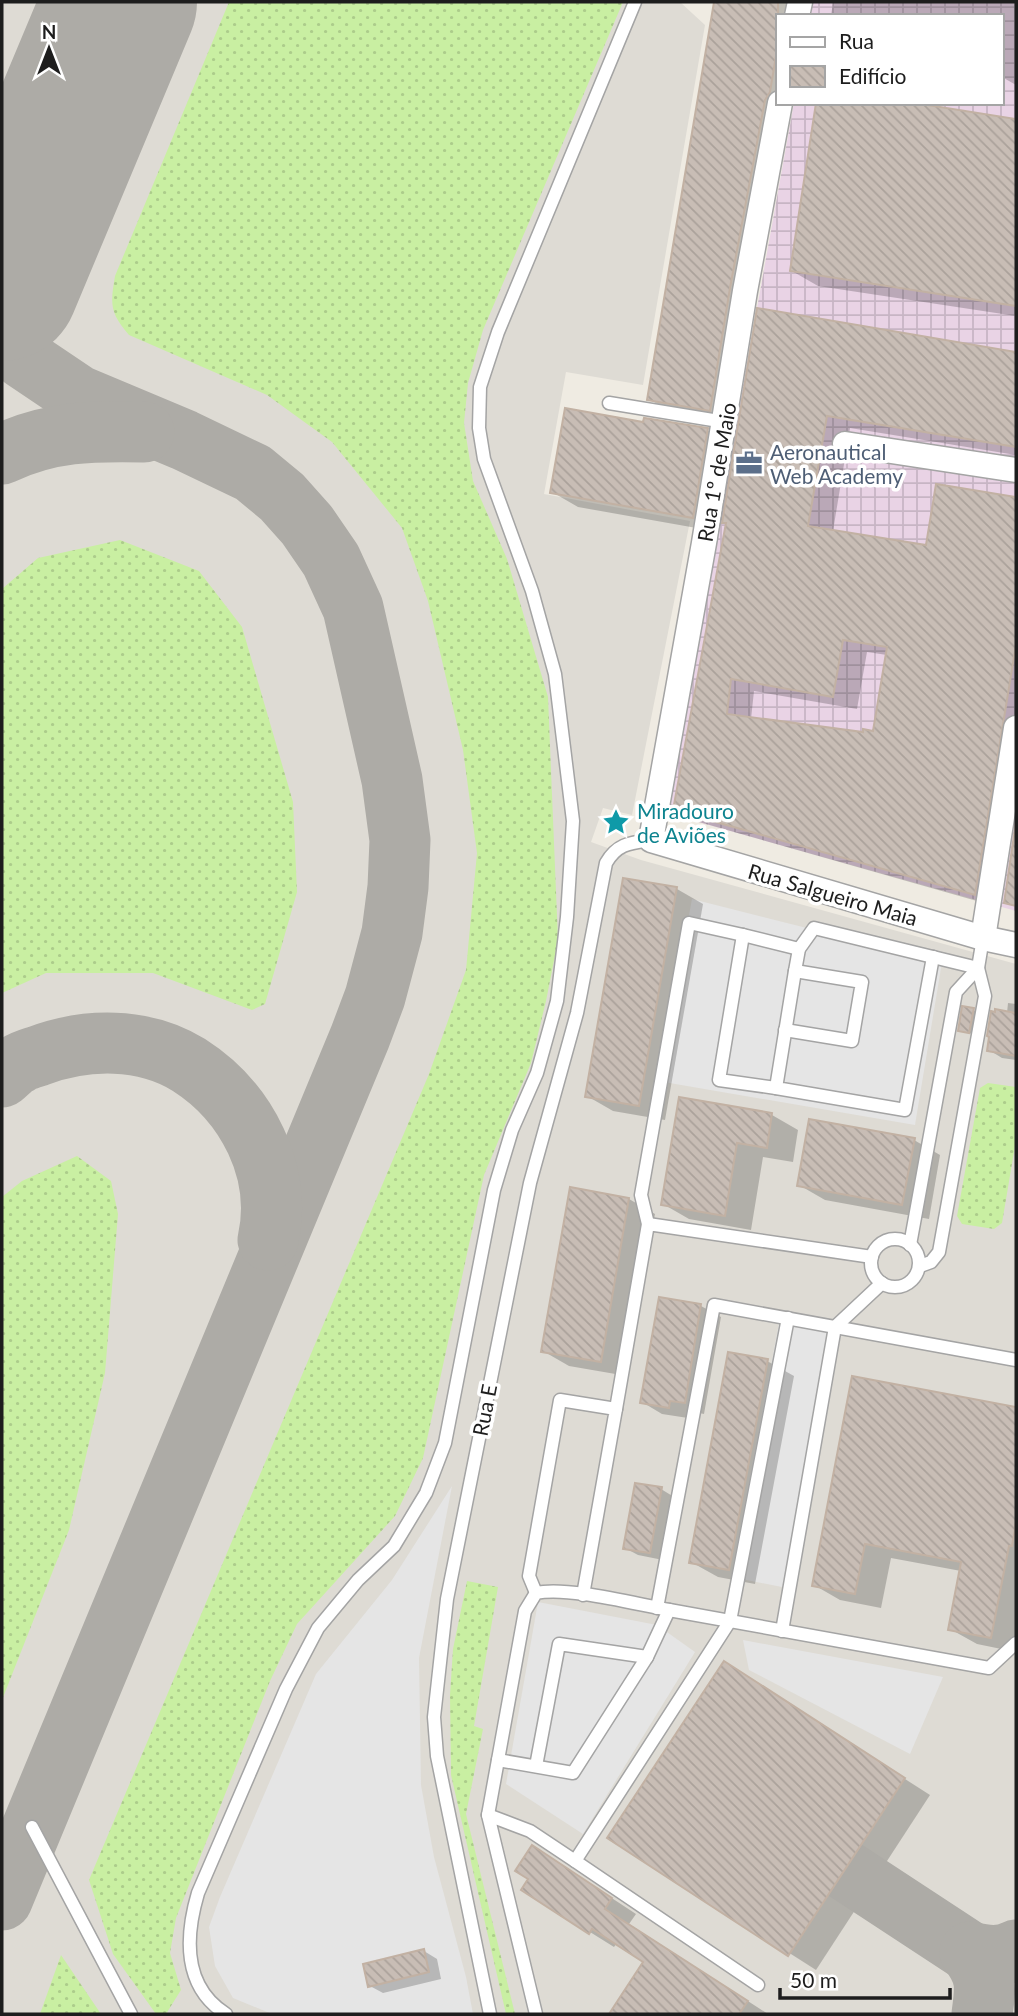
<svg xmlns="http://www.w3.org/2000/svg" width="1018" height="2016" font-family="Lato,sans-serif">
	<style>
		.industrial { fill: url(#industrial-grid) }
		.airport { fill: #dedbd4 }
		.grass { fill: url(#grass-dots) }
		.parking { fill: #e5e5e5 }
		.shadow { fill: #0003; fill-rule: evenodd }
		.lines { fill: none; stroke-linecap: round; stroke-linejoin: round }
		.taxiway { stroke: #adaba6; stroke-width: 61 }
		.runway { stroke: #adaba6; stroke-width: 154 }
		.building { fill: url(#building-back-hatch); stroke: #c2b1a3; stroke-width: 2; fill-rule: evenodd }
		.service-casing { stroke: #a4a4a4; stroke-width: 15 }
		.minor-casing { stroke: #a4a4a4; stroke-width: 27 }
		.service { stroke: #fff; stroke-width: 12 }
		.minor { stroke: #fff; stroke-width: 24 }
		.labels { text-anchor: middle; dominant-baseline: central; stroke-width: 7; stroke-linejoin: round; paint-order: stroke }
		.service-label { font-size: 21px; fill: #4e5e75; stroke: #fff; text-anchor: start }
		.street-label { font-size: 21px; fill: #1d1d1d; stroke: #fff }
		.culture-label { font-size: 21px; fill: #0d838f; stroke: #fff; text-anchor: start }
	</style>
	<defs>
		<pattern id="industrial-grid" width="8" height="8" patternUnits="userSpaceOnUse" patternTransform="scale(1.75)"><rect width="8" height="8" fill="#e9d3e5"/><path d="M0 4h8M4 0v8" fill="none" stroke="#c7b5c4"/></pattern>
		<pattern id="grass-dots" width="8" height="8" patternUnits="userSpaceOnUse" patternTransform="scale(1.75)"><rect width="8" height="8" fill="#c9efa2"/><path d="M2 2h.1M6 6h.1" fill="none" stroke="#accc8b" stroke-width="1.8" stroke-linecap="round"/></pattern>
		<pattern id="building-back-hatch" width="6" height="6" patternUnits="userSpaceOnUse" patternTransform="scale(1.75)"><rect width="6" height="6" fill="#c8bdb5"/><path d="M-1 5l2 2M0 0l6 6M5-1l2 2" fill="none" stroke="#aba29b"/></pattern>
	</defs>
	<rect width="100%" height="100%" fill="#efebe2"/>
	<!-- industrial -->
	<polygon class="industrial" points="812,2 1016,2 1016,911 666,813 794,103 1002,103 1002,16 810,16"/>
	<!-- airport -->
	<polygon class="airport" points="2,2 680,2 705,25 643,385 566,372 544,494 690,521 632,815 603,808 591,842 641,860 1016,964 1016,2014 2,2014"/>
	<!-- grass -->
	<g class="grass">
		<path d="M229 2H623L483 330 468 383 464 423 473 481 507 559 548 697 558 940 546 1001 531 1063 484 1175 423 1458 395 1516 297 1624 270 1681 176 1918 170 1953 181 1990 166 2014H156L113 1954 89 1880 429 1074 466 970 477 853 463 750 428 601 402 528 332 442 267 395 129 335C110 313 110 305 115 276Z"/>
		<polygon points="120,540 199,571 242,627 293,802 297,892 265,1004 252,1010 153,973 46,973 2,993 2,589 38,558"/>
		<polygon points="988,1083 1016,1087 1016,1140 1002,1223 994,1229 962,1224 957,1216 980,1088"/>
		<polygon points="77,1156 111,1181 118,1214 105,1373 69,1530 2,1700 2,1197 22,1181"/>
		<polygon points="467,1581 498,1587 474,1726 483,1729 466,1814 515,2014 506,2014 451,1775 450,1695 453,1649"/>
		<polygon points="61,1955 101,2014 40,2014"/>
	</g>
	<!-- parking -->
	<g class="parking">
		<polygon points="692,899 942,962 915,1125 658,1081"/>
		<polygon points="779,1323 841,1335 792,1589 731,1577"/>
		<polygon points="452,1486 419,1658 421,1785 434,1857 466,1977 473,2014 272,2014 233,1998 215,1966 209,1927 220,1897 316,1674 392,1580"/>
		<polygon points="538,1602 657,1625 695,1652 583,1834 506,1784"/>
		<polygon points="743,1640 943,1677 910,1754 749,1670"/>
	</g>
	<!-- shadow -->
	<g class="shadow">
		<polygon points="715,2 812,2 809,16 778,16 778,103 793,103 755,303 736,424 674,414 649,399"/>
		<polygon points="833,2 1016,2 1016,85 1002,77 1002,16 831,16"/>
		<polygon points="903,103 1016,120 1016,316 818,286 792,271"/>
		<path d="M759 310 1016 354V455L850 428 833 531 928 547 937 486 1016 499V790L998 907 699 822 675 809 727 524 721 520 719 532 578 507 552 492 644 424 707 430 737 447ZM867 652 887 655 874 733 864 734 751 719 754 691 857 709Z"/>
		<polygon points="677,889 703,904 665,1120 613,1111 587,1096"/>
		<polygon points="1008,1003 1016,1004 1016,1060 1002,1058 989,1050 1007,1013"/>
		<polygon points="973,1010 979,1013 975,1035 960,1030"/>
		<polygon points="680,1099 772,1115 798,1130 793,1162 763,1157 751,1230 689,1219 663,1204"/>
		<polygon points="914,1140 940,1155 929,1219 825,1200 799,1185"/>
		<polygon points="629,1199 655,1214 627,1376 569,1366 543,1351"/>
		<polygon points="660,1299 701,1306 721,1317 704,1414 690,1411 688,1418 662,1414 642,1402"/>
		<polygon points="767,1361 794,1376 755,1584 718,1577 691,1562"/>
		<polygon points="854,1378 1016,1409 1016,1652 977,1644 950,1629 961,1571 891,1558 881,1608 840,1600 814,1585"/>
		<polygon points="661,1489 674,1497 663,1560 638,1555 625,1548"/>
		<polygon points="724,1663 930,1795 816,1970 609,1838"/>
		<polygon points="557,1862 636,1914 629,1924 768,2014 611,2014 646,1961 617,1943 614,1947 590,1932"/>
		<polygon points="424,1951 437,1959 441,1979 383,1993 370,1986"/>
	</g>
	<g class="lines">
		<!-- taxiway -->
		<g class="taxiway">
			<polyline points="2,333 24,359 79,396 184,440 253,473 282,497 307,525 331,560 353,608 392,780 400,840 398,887 392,933 375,997 360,1037 2,1900"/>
			<path d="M2 454C50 431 92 431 144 432"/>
			<path d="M2 1077C7 1073 12 1067 18 1064 24 1060 32 1058 38 1056 86 1038 144 1037 189 1065 247 1102 283 1172 268 1240"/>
			<polyline points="845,1870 970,1952"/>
			<path d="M982 2014C986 1986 987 1975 970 1952 987 1956 1000 1958 1016 1950"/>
		</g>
		<!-- runway -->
		<polyline class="runway" points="2,284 120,2"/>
	</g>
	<!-- building -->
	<g class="building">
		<polygon points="714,2 778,2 778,44 770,92 765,100 730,288 710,411 647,400"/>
		<polygon points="816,103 915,103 1016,119 1016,306 790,271"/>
		<path d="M757 308 1016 352V447L827 416 808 526 926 545 936 484 1016 497V645L975 895 673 810 726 523H722ZM843 640 887 647 873 731 863 729V732L727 714 731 679 833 697Z"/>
		<polygon points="565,408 643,422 644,418 708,428 693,518 550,493"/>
		<polygon points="1016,822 1016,906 1004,903"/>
		<polygon points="623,878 677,887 639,1106 585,1097"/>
		<polygon points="962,1006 974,1008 969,1033 958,1031"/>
		<polygon points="995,1009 1016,1013 1016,1056 987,1051 989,1037 987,1036 991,1011 995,1012"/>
		<polygon points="679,1097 772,1113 767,1148 737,1143 725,1216 661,1205"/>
		<polygon points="809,1119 915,1138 902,1205 797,1186"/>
		<polygon points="570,1187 629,1198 601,1362 541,1352"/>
		<polygon points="659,1297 701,1304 685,1403 670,1401 669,1408 640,1403"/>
		<polygon points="728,1352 768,1359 729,1570 689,1563"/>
		<polygon points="852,1376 1016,1407 1016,1523 1012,1546 1009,1546 991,1638 948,1630 961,1562 865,1544 855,1594 812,1586"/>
		<polygon points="635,1483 662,1487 650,1553 623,1549"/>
		<polygon points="724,1661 905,1778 788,1956 607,1838"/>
		<polygon points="532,1845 612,1898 605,1909 748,2001 739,2014 609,2014 643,1962 592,1929 589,1934 521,1890 528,1879 515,1871"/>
		<polygon points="424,1949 429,1972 368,1987 363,1964"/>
	</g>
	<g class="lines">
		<defs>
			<g id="service">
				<polyline points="609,403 725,422"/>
				<polyline points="795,971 776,1088 905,1110 933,957"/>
				<polyline points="785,1030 852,1041 862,982 795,971 799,949 814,928 978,968 983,938"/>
				<polyline points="776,1088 719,1080 743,935 799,949"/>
				<polyline points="648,1224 641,1195 689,923 743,935"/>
				<circle cx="895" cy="1263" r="24"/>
				<polyline points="910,1245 956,992 978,968 985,996 939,1252 931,1262 920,1266"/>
				<polyline points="616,1409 648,1224 872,1257"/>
				<polyline points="536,1593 529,1576 560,1400 616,1409 583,1595"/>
				<polyline points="657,1608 714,1305 1016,1360"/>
				<polyline points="669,1610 989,1668 1016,1643"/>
				<polyline points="782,1631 835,1327 882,1283"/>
				<polyline points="498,1760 573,1773 647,1657"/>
				<path d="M488 1815 525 1611 536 1593C567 1586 635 1604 669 1610L647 1657 559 1644 536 1766"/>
				<polyline points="32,1827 131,2014"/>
				<polyline points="575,1861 758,1985"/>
				<path d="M226 2014C183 1987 185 1937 198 1893L286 1689 318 1628 358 1580 394 1546 426 1493 445 1443 494 1190 512 1130 537 1073 557 1001 567 917 573 821 555 674 532 591 484 459 479 428 480 387 498 332 635 2"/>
				<path d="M490 2014 437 1756 434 1717 447 1599 530 1183 577 1013 606 863C617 844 629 843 651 840"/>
				<polyline points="536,2014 488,1815 530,1831 575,1861 730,1621 788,1318"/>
			</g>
			<g id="minor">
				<polyline points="797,16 800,2"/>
				<polyline points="780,103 745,291 704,543 651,840 983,938 1016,945"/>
				<polyline points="845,444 1016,470"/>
				<polyline points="983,938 1016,728"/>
			</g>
		</defs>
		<!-- service casing -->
		<use href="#service" class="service-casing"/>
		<!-- minor casing -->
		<use href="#minor" class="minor-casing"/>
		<!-- service -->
		<use href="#service" class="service"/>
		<!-- minor -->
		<use href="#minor" class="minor"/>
	</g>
	<!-- icons -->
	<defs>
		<symbol id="office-bare" viewBox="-9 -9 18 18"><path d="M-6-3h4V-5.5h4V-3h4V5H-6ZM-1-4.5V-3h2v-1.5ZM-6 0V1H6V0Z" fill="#5c6f8a" stroke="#fff" stroke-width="2.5" paint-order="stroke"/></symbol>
		<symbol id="sight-bare" viewBox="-9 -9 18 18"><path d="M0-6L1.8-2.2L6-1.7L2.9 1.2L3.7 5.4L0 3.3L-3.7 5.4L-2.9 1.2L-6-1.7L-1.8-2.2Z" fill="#0f9aa8" stroke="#fff" stroke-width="2.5" paint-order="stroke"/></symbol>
	</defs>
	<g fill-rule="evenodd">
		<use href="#office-bare" x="730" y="444" width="38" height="38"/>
		<use href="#sight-bare" x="597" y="803" width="38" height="38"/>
	</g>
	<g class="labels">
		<!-- service labels -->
		<g class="service-label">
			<text x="770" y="451">Aeronautical<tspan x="770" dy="24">Web Academy</tspan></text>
		</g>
		<!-- street labels -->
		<g class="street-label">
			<text transform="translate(716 472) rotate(-80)">Rua 1º de Maio</text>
			<text transform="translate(833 894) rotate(16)">Rua Salgueiro Maia</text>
			<text transform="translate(484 1410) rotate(-79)">Rua E</text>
		</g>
		<!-- culture labels -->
		<g class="culture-label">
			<text x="637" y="810">Miradouro<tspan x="637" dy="24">de Aviões</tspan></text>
		</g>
	</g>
	<!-- border -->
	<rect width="1018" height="2016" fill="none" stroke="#1d1d1d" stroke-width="7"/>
	<!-- legend -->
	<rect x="776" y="14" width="228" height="91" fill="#ffffff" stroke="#a5a5a5" stroke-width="2"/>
	<rect x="790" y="37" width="35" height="10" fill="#ffffff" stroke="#a5a5a5" stroke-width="2"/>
	<text x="839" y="49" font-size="21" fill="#1d1d1d">Rua</text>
	<rect x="790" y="66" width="35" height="21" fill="url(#building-back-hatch)" stroke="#a5a5a5" stroke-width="2"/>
	<text x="839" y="84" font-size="21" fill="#1d1d1d">Edifício</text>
	<!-- north arrow -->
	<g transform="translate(49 49)" stroke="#ffffff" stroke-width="5" paint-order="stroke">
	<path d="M0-5L12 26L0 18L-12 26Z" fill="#1d1d1d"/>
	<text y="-10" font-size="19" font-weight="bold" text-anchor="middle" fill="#1d1d1d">N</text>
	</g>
	<!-- scale -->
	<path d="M780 1988v10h170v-10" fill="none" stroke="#1d1d1d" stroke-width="3.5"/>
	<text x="790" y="1988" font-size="21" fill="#1d1d1d" stroke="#ffffff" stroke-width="5" paint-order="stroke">50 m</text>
</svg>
